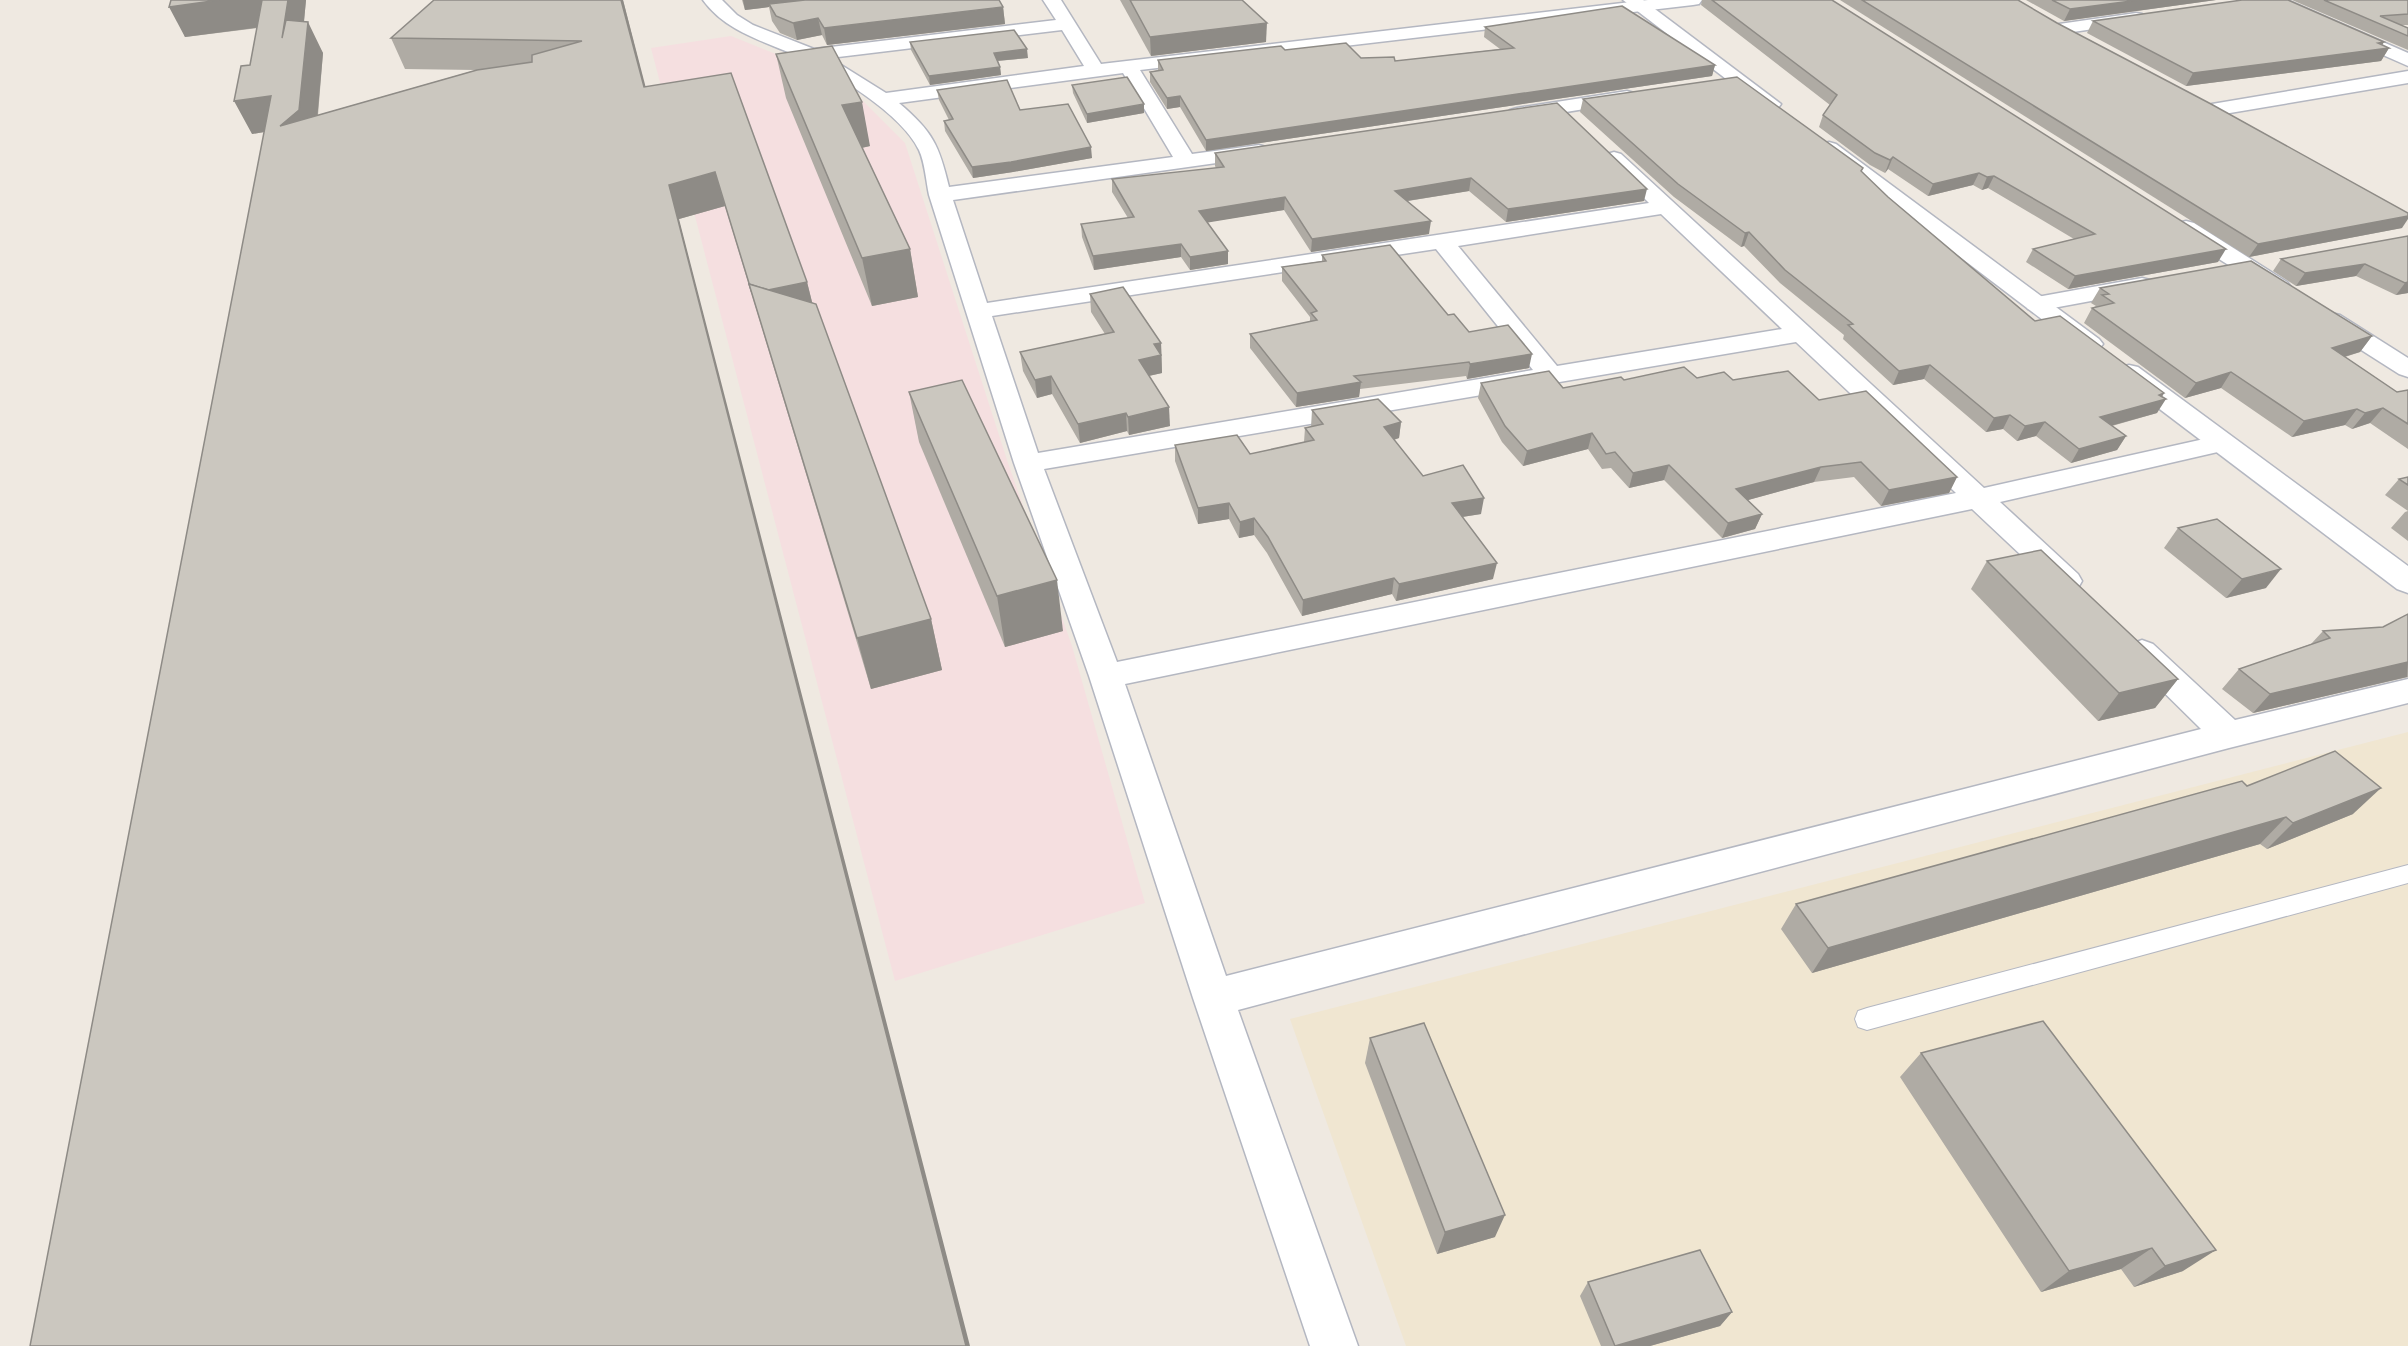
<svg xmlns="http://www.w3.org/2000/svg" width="2408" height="1346" font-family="Inter,sans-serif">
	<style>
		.education { fill: #f0e6d1 }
		.medical { fill: #f5dfe0 }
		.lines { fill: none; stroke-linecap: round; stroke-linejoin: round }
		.service-casing { stroke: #b4b7c1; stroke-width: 2 }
		.minor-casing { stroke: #b4b7c1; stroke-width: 3 }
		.tertiary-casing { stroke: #b4b7c1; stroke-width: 3 }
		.service { fill: #fff; fill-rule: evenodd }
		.minor { fill: #fff; fill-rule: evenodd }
		.tertiary { fill: #fff; fill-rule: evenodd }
		.wall { fill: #afaba4 }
		.shaded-wall { fill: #8e8b86 }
		.building { fill: #cbc7bf; stroke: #8e8b86; stroke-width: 1.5 }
	</style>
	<rect width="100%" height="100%" fill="#efe9e1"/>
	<!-- education -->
	<polygon class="education" points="2408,732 2408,1346 1406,1346 1290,1019"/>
	<!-- medical -->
	<polygon class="medical" points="731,36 806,66 863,101 905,143 1007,460 1072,646 1145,903 895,981 651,48"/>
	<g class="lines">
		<defs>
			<polygon id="service" points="2408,865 2408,883 1867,1030 1858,1027 1855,1019 1858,1011 1867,1008"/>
			<g id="minor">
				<path d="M703 0H722L737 15 753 25 814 49 1056 20 1043 0H1061L1101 64 1648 0H1702L1699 4 1693 5 1140 70 1192 154 1259 145 1266 147 1269 151 1266 155 1259 157 953 200 987 303 1649 203 1604 158 1607 154 1614 152 1621 154 1984 488 2222 435 2232 437 2236 443 2232 449 2222 451 2000 502 2078 574 2082 581 2078 588 2067 592 2056 588 1972 509 1125 684 1226 976 2201 729 2131 660 2126 652 2131 644 2142 640 2153 644 2235 720 2408 679V703L2229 748 1238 1010 1358 1346H1310L1193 998 1089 676 1014 463 929 195C926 181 925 163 919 150 901 112 826 67 788 52 757 39 724 29 703 0ZM1062 30 1084 66 886 93 830 58ZM1123 73 1173 157 949 187C939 145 933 132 899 103ZM1661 214 1782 329 1557 366 1458 246ZM1436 249 1533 370 1038 453 992 316ZM1796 342 1956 493 1117 662 1044 469Z"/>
				<polygon points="2264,0 2287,0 2408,53 2408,66 2267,4"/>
				<polygon points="2136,13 2142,14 2145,18 2142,22 2059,34 2053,33 2050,29 2053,25 2059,24"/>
				<polygon points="2408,71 2408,83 2212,116 2205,114 2202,110 2205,106 2212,104"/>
				<polygon points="1627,91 1634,93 1637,97 1634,101 1517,120 1510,118 1507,114 1510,110 1517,108"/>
				<polygon points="2186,221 2194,223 2287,282 2291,287 2287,292 2279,294 2271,292 2178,233 2175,228 2178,223"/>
				<polygon points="2142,278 2150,280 2154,285 2150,290 2037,311 2028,309 2025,304 2028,299 2037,297"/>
				<polygon points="2331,313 2340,315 2408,358 2408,377 2399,374 2322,325 2319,320 2322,315"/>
			</g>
			<g id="tertiary">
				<polygon points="1623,0 1643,0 1781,104 1778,108 1764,108"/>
				<polygon points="1829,142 1836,144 2099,339 2103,344 2099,349 2090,352 2081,349 1822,152 1819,148 1822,144"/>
				<polygon points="2129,365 2138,367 2408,566 2408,593 2397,589 2120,379 2116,373 2120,367"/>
			</g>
		</defs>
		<!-- service casing -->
		<use href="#service" class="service-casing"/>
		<!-- minor casing -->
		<use href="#minor" class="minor-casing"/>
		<!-- tertiary casing -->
		<use href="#tertiary" class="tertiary-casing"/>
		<!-- service -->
		<use href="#service" class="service"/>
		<!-- minor -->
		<use href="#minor" class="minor"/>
		<!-- tertiary -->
		<use href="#tertiary" class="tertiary"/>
	</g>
	<!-- wall -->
	<g class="wall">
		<polygon points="171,0 306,0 304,21 302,21 323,53 318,115 476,70 405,69 391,38 623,0 645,87 807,282 812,302 931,619 942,670 871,689 725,206 679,219 264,132 252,134 250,65 257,28 185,37"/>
		<polygon points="742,0 999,0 1003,7 1005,24 827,45 822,35 797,40 780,33 772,21 769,7 745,10"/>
		<polygon points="1120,0 1242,0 1266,42 1151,56"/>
		<polygon points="1702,0 1832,0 2218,262 2068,289 2026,262 2033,249 2074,239 1988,188 1982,190 1973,185 1928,196 1888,169 1885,173 1870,165 1819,127 1823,115 1830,105 1701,5"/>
		<polygon points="1840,0 2018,0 2402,228 2249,257"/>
		<polygon points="2026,0 2216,0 2064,21"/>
		<polygon points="2292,0 2408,0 2408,25 2401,25 2408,28 2408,50"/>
		<polygon points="2093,21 2382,45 2389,48 2381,61 2186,86 2087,33"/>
		<polygon points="1485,27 1715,65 1712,76 1206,151 1180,107 1167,109 1150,82 1150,72 1158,70 1158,60 1285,50 1361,58 1395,61 1500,49 1484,37"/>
		<polygon points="910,42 1028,58 998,61 1000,67 1001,75 930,85 911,50"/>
		<polygon points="776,54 870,146 862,148 910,249 918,297 872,306 786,98"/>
		<polygon points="1072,85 1144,113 1087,123 1073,93"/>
		<polygon points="937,90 1020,110 1092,158 1013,172 973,178 945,131 944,121 949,120 939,100"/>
		<polygon points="1583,99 1863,168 1861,172 1888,197 2035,321 2164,393 2162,397 2157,413 2112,426 2126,436 2117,450 2071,463 2036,436 2017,441 2003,429 1986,432 1924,379 1893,385 1843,339 1844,335 1780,283 1744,246 1741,247 1674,197 1580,112"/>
		<polygon points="1557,103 1644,201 1506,222 1469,191 1408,201 1429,234 1311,252 1284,210 1207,222 1228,251 1228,264 1190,270 1181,257 1094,270 1082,237 1081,224 1128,218 1112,192 1112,179 1216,168 1215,166 1215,153"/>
		<polygon points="2408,236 2408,293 2396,295 2356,276 2296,286 2273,271 2281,259"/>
		<polygon points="1322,255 1448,315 1469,332 1529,368 1467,379 1466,376 1360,389 1359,397 1296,407 1250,348 1250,334 1310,322 1310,317 1282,281 1282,267 1322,261"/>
		<polygon points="2100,288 2372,336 2360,352 2345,357 2397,392 2408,390 2408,449 2370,423 2352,429 2345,425 2292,437 2221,388 2185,398 2084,323 2092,308 2096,306 2091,303"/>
		<polygon points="1090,294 1161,343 1162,373 1149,376 1170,426 1129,435 1127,431 1080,443 1052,394 1037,398 1023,371 1020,352 1105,334 1091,312"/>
		<polygon points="1697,378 1733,380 1819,400 1957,477 1949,493 1881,506 1854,477 1814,482 1748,500 1762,514 1755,529 1722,538 1664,480 1629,488 1611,468 1602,469 1588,449 1523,466 1502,442 1478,398 1481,383 1563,388 1624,380"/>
		<polygon points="909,392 1063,631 1005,647 919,442"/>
		<polygon points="1312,410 1401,422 1399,438 1394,440 1423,476 1481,514 1462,517 1493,579 1396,601 1392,594 1302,616 1267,553 1254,535 1239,538 1229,519 1198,524 1175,461 1175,445 1250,454 1304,442 1305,428 1311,427"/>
		<polygon points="2408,477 2408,511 2385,495 2399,479"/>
		<polygon points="2408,511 2408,541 2391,528 2405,512"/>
		<polygon points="2178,528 2266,588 2226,598 2164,548"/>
		<polygon points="1987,561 2178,679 2155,708 2098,721 1971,589"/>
		<polygon points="2408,614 2408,677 2253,713 2222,689 2239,669 2311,644 2323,631 2383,627"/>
		<polygon points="2247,786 2353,814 2267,849 2260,844 1812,973 1781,929 1796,904"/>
		<polygon points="1370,1038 1495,1237 1437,1254 1365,1063"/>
		<polygon points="1921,1053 2183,1271 2134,1287 2121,1269 2041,1292 1900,1077"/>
		<polygon points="1588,1282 1732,1312 1720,1326 1650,1346 1601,1346 1580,1296"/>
	</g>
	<!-- shaded-wall -->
	<g class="shaded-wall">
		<polygon points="219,0 266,0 278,25 185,37 169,7"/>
		<polygon points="282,0 306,0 304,21 302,21 282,38"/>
		<polygon points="621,0 623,0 654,119 644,87"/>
		<polygon points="743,0 824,0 769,4 769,7 745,10"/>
		<polygon points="2139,0 2216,0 2064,21 2070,9"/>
		<polygon points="1003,7 1005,24 827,45 824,28"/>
		<polygon points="818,18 822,35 797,40 793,23"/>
		<polygon points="308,22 323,53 315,143 282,129 252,134 234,101"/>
		<polygon points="1267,23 1266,42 1151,56 1150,37"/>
		<polygon points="2384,42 2380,49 2389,48 2381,61 2186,86 2193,73"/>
		<polygon points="1027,49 1028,58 995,61 994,53"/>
		<polygon points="1715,65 1712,76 1206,151 1206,140"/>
		<polygon points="1000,67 1001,75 930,85 929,76"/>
		<polygon points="1180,96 1180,107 1167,109 1167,98"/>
		<polygon points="862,102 870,146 851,150 842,105"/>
		<polygon points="1144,104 1144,113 1087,123 1087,114"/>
		<polygon points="1091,147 1092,158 1013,172 973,178 972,167"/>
		<polygon points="1893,157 1888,169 1885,173 1890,160"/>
		<polygon points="715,172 725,206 679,219 970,1346 966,1346 669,185"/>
		<polygon points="1979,173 1973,185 1928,196 1933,184"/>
		<polygon points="1994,176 1988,188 1982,190 1987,177"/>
		<polygon points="1471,178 1469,191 1394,203 1395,191"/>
		<polygon points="1647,189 1644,201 1506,222 1508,209"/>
		<polygon points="1285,197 1284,210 1199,224 1199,211"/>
		<polygon points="2408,216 2408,219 2402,228 2249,257 2258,244"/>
		<polygon points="1431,221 1429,234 1311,252 1312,239"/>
		<polygon points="1749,232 1744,246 1741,247 1745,233"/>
		<polygon points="1181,244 1181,257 1094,270 1093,256"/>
		<polygon points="910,249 918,297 872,306 862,258"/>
		<polygon points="2226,249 2218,262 2068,289 2075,276"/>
		<polygon points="1228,251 1228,264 1190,270 1190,257"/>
		<polygon points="2365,264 2356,276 2296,286 2305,273"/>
		<polygon points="807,282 816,318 752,293"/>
		<polygon points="2408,282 2408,293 2396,295 2405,283"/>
		<polygon points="2372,336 2360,352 2320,364 2332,348"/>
		<polygon points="1161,343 1162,373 1139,378 1139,360 1154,344"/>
		<polygon points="1532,354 1529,368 1467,379 1470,364"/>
		<polygon points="1930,365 1924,379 1893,385 1899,371"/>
		<polygon points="2231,372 2221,388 2185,398 2196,383"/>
		<polygon points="1051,376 1052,394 1037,398 1035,380"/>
		<polygon points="1361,382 1359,397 1296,407 1297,393"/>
		<polygon points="2164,393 2159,401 2166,399 2157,413 2092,431 2100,417"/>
		<polygon points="1169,407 1170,426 1129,435 1128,417"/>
		<polygon points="2383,408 2370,423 2352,429 2365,413"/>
		<polygon points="2357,409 2345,425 2292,437 2304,421"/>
		<polygon points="1126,413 1127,431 1080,443 1078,424"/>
		<polygon points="2010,415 2003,429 1986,432 1994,418"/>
		<polygon points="1401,422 1399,438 1382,443 1384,427"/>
		<polygon points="2045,422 2036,436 2017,441 2025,426"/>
		<polygon points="1592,433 1588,449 1523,466 1527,451"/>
		<polygon points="2126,436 2117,450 2071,463 2079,449"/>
		<polygon points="1669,465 1664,480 1629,488 1633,473"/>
		<polygon points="1821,467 1814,482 1730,505 1736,489"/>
		<polygon points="1957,477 1949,493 1881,506 1889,490"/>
		<polygon points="1484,498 1481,514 1449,519 1452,503"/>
		<polygon points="1229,503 1229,519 1198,524 1198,508"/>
		<polygon points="1762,514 1755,529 1722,538 1728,523"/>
		<polygon points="1254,518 1254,535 1239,538 1240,522"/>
		<polygon points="1497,563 1493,579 1396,601 1399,584"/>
		<polygon points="2281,569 2266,588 2226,598 2242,579"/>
		<polygon points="1394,578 1392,594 1302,616 1303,600"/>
		<polygon points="1057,580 1063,631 1005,647 997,596"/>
		<polygon points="931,619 942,670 871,689 857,638"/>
		<polygon points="2408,662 2407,677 2253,713 2270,694"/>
		<polygon points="2178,679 2155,708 2098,721 2119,693"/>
		<polygon points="2381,788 2353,814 2267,849 2293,823"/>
		<polygon points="2286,817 2260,844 1812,973 1828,948"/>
		<polygon points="1505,1215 1495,1237 1437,1254 1445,1232"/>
		<polygon points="2152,1248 2121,1269 2041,1292 2069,1271"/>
		<polygon points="2216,1250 2183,1271 2134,1287 2165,1266"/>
		<polygon points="1732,1312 1720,1326 1650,1346 1615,1346"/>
	</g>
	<!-- building -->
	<g class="building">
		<polygon points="171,0 219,0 169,7"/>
		<polygon points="262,0 288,0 282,38 286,20 308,22 299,110 280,126 477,70 532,62 532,55 582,41 391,38 434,0 621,0 644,87 731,73 807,282 768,290 749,284 752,293 715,172 669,185 966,1346 30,1346 271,96 234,101 241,66 250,65"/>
		<polygon points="805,0 999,0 1003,7 824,28 818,18 793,23 776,16 769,4"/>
		<polygon points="1130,0 1242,0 1267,23 1150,37"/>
		<polygon points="1712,0 1832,0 2226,249 2075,276 2033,249 2095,234 1994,176 1987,177 1979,173 1933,184 1893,157 1890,160 1875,153 1823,115 1837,95"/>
		<polygon points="1862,0 2018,0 2057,23 2211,104 2408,213 2408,216 2258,244"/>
		<polygon points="2052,0 2139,0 2070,9"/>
		<polygon points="2242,0 2288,0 2384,42 2378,43 2389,48 2193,73 2093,21"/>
		<polygon points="2324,0 2408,0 2408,14 2380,16 2408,28 2408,36"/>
		<polygon points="1622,6 1715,65 1206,140 1180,96 1167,98 1150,72 1163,70 1158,60 1281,46 1285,50 1346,43 1361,58 1394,57 1395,61 1514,48 1485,27"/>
		<polygon points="1014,30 1027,49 994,53 1000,67 929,76 910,42"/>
		<polygon points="832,46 862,102 842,105 910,249 862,258 776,54"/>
		<polygon points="1127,77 1144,104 1087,114 1072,85"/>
		<polygon points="1737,77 1863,168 1861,171 1888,197 2035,321 2060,316 2164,393 2159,395 2166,399 2100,417 2126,436 2079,449 2045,422 2025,426 2010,415 1994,418 1930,365 1899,371 1848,325 1853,324 1785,270 1749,232 1745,233 1678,184 1583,99"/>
		<polygon points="1007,80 1020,110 1068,104 1091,147 1011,162 972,167 944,121 953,119 937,90"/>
		<polygon points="1557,103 1647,189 1508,209 1471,178 1395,191 1431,221 1312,239 1285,197 1199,211 1228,251 1190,257 1181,244 1093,256 1081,224 1134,217 1112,179 1224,167 1215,153"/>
		<polygon points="2408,236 2408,282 2405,283 2365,264 2305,273 2281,259"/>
		<polygon points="1390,245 1448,315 1454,314 1469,332 1508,325 1532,354 1470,364 1469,362 1354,376 1361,382 1297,393 1250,334 1317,320 1311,313 1317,311 1282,267 1326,261 1322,255"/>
		<polygon points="2251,261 2372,336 2332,348 2397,392 2408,390 2408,424 2383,408 2365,413 2357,409 2304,421 2231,372 2196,383 2092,308 2114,303 2102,295 2109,294 2100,288"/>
		<polygon points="749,284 816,304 931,619 857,638"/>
		<polygon points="1123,287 1161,343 1154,344 1161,355 1139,360 1169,407 1128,417 1126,413 1078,424 1051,376 1035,380 1020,352 1114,332 1090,294"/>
		<polygon points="1684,367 1697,378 1724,372 1733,380 1788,371 1819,400 1866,391 1957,477 1889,490 1861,462 1821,467 1736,489 1762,514 1728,523 1669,465 1633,473 1615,452 1606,454 1592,433 1527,451 1505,426 1481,383 1549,371 1563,388 1621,377 1624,380"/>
		<polygon points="962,380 1057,580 997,596 909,392"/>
		<polygon points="1378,399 1401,422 1384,427 1423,476 1463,465 1484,498 1452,503 1497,563 1399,584 1394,578 1303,600 1268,537 1254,518 1240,522 1229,503 1198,508 1175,445 1237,435 1250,454 1314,440 1305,428 1323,424 1312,410"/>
		<polygon points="2408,477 2408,485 2399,479"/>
		<polygon points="2217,519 2281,569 2242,579 2178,528"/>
		<polygon points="2041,550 2178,679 2119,693 1987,561"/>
		<polygon points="2408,614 2408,662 2270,694 2239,669 2330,638 2323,631 2383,627"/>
		<polygon points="2335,751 2381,788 2293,823 2286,817 1828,948 1796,904 2242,781 2247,786"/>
		<polygon points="2043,1021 2216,1250 2165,1266 2152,1248 2069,1271 1921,1053"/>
		<polygon points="1424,1023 1505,1215 1445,1232 1370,1038"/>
		<polygon points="1700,1250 1732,1312 1615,1346 1588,1282"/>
	</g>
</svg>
